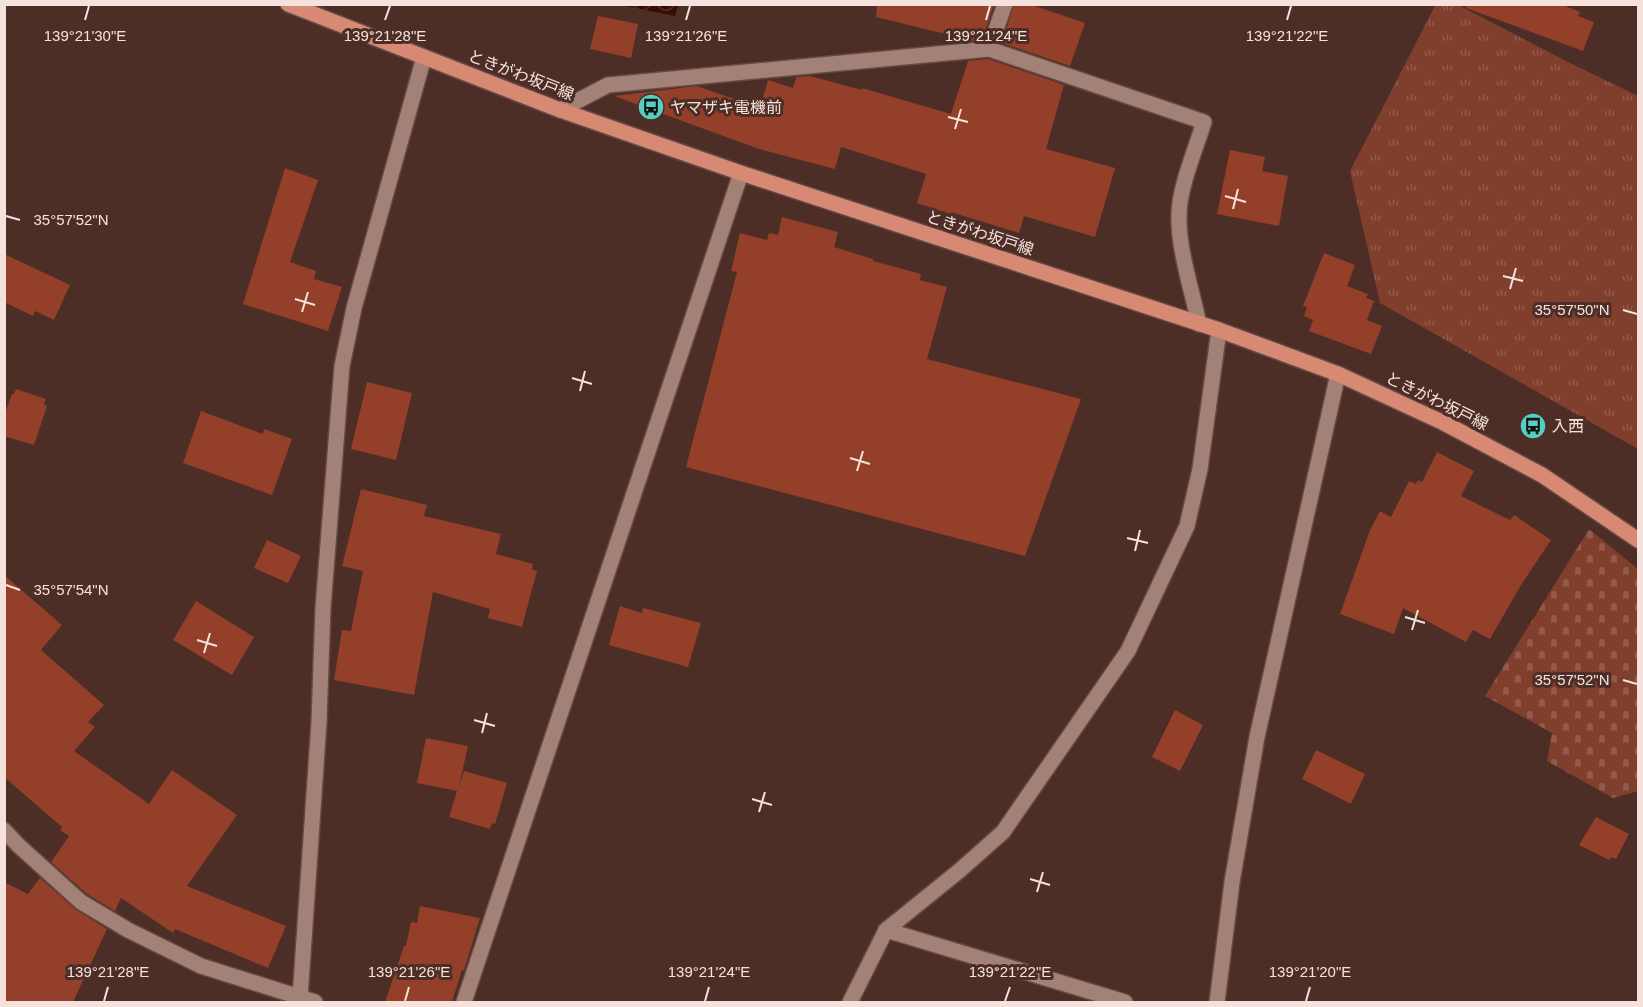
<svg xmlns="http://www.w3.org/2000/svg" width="1643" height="1007" font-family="Helvetica,'Noto Sans JP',sans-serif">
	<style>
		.grass { fill: url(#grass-tufts) }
		.cemetery { fill: url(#cemetery-stones) }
		.water { fill: url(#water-waves) }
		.building { fill: #933f29 }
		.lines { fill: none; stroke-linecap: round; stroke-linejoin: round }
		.minor-casing { stroke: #634a44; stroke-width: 18 }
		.major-casing { stroke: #634a44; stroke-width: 18 }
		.minor { stroke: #a48177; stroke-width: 15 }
		.major { stroke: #d88973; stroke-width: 15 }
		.ticks { fill: none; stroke: #f6e2dd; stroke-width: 2 }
		.labels { text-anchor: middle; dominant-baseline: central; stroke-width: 6; stroke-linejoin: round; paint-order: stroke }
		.street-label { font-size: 16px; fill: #f6e2dd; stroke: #4c2e26 }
		.poi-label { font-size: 16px; fill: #f6e2dd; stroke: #4c2e26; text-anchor: start }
		.ticks-label { font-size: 15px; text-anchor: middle; fill: #f6e2dd; stroke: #4c2e26; stroke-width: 6; stroke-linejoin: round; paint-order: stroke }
	</style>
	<defs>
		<pattern id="grass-tufts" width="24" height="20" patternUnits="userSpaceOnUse" patternTransform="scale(1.5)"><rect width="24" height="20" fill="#803f2d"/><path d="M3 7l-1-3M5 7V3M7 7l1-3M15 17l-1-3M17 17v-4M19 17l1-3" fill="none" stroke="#935a4b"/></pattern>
		<pattern id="cemetery-stones" width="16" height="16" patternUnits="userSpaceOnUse" patternTransform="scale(1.5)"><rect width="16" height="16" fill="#803f2d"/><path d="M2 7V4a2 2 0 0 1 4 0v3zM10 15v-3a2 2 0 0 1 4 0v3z" fill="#935a4b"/></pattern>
		<pattern id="water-waves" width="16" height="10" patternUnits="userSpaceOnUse" patternTransform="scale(1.5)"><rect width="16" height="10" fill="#370c03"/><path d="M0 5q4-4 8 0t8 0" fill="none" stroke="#552f27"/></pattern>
	</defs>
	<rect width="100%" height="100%" fill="#4c2e26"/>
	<path class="grass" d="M1436,4l22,1 110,57 70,34v353l-258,-146 -30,-132z"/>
	<path class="cemetery" d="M1589,529l49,40v222l-25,7 -66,-37 5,-28 -67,-37z"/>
	<path class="water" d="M620,5h58l-3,11z"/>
	<g class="building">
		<path d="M877,4h117l-12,36 -8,1 -98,-24z"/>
		<path d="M1014,4h15l56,19 -15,43 -68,-23z"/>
		<path d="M1467,4h93l20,8 -2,4 16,6 -11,29 -117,-43z"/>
		<path d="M598,16l40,8 -7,34 -41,-9z"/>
		<path d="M988,59l76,26 -18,64 69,19 -20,69 -71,-21 -5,17 -68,-21v2l-34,-11 9,-29 -85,-27 -6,22 -76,-20 -145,-53 83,-10 63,22 8,-28 25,8 3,-11 14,-1 52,14v-2l89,26 17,-53z"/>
		<path d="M1230,150l35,7 -3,14 26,5 -9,50 -62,-12z"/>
		<path d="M285,168l33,12 -28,82 26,9 -2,8 28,8 -14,44 -85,-27z"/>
		<path d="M782,217l56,15 -4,15 39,12v2l48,13 -1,6 27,7 -20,72 154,40 -56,157 -339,-89 51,-195 -6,-1 9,-38 27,7 2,-7 9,2z"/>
		<path d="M1324,253l31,12 -8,21 21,8 -2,4 8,3 -7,19 15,6 -11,28 -62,-23 4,-11 -9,-4 3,-9 -4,-1z"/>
		<path d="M4,254l66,31 -16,35 -19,-9 -2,5 -29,-14z"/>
		<path d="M367,382l45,11 -16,67 -45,-11z"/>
		<path d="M16,389l30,10 -2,5 3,2 -13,39 -30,-9v-20l8,-22h2z"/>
		<path d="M201,411l62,23 1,-5 28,10 -20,56 -89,-32z"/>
		<path d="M1437,452l37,19 -13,25 49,24 4,-5 37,25 -30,45 -31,54 -17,-9 -7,12 -63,-34 -9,26 -54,-20 30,-84 10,-19 11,6 18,-36 7,3 2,-4 4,2z"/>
		<path d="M361,489l66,16 -3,11 77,18 -5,20 37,10 -1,5 5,2 -15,56 -34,-9 2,-9 -57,-17 -19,103 -80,-15 8,-50 9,1 12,-60 -21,-5z"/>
		<path d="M267,540l34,16 -13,27 -34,-15z"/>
		<path d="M4,575l58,50 -21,25 63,55 -16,17 7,5 -21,24 75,53 23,-34 65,45 -50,71 99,40 -18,42 -93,-39 -2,4 -52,-35 -6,13 -28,-17 -36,-32 18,-26 -9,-6 2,-3 -58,-50z"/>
		<path d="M196,601l58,36 -22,38 -59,-35z"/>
		<path d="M620,606l22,7 1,-5 58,15 -13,44 -79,-22z"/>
		<path d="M1175,710l28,15 -23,46 -28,-14z"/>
		<path d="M426,738l42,8 -9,40 5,-15 43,12 -12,41 -3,-1 -2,6 -41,-12 8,-26 -40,-8z"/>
		<path d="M1316,750l49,24 -14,30 -49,-25z"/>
		<path d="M1596,817l33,17 -13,25 -5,-2 -2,3 -30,-15z"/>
		<path d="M40,878l35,31 32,20 -34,73h-69v-120l24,12z"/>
		<path d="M420,906l60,12 -16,52h-2l-10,32h-67l19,-56h2l5,-24 6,1z"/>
	</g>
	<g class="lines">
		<defs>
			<g id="minor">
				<path d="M989,49l16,-45"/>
				<path d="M560,110l48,-25 381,-36 215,73c-8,26 -25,66 -25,93 -1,34 13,75 20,109"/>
				<path d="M4,830l14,15 63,57 47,28 73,36 114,36"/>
				<path d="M886,930l239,72"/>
				<path d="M300,998l19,-276 4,-114 19,-242 12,-58 70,-251"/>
				<path d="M464,1002l277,-829"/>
				<path d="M850,1002l36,-72 73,-59 44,-39 125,-181 59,-125 13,-57 19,-139"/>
				<path d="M1217,1002l15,-120 25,-145 81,-363"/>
			</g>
			<path id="major" d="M288,4l272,106 181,63 478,157 119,44 106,49 98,52 96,65"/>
		</defs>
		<use href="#minor" class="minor-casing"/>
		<use href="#major" class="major-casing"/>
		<use href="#minor" class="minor"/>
		<use href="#major" class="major"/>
	</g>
	<path class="ticks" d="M85,20l4,-14M385,20l5,-14M686,20l4,-14M986,20l4,-14M1287,20l4,-14M948,117l20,5M955,129l6,-20M1225,196l21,6M1233,209l5,-20M6,216l14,4M1503,276l20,5M1510,289l6,-21M295,299l20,6M1623,310l14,4M302,312l6,-20M572,378l20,6M580,391l5,-20M850,458l20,6M857,471l6,-20M1127,538l21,5M1135,551l5,-21M6,585l14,5M1405,617l20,6M1412,630l6,-20M197,640l20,6M204,653l6,-20M1623,680l14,4M474,720l21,6M482,733l5,-20M752,799l20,6M759,812l6,-20M1030,879l20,6M1037,892l6,-20M104,1001l4,-14M405,1001l4,-14M705,1001l4,-14M1005,1001l5,-14M1306,1001l4,-14"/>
	<defs>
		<symbol id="bus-disc" viewBox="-11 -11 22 22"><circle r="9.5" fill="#57cec2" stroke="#4c2e26"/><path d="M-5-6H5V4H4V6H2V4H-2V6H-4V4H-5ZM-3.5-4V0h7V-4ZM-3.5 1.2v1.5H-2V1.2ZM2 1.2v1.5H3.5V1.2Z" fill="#111"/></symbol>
	</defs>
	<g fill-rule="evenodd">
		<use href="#bus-disc" x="636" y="92" width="30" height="30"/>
		<use href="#bus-disc" x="1518" y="411" width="30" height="30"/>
	</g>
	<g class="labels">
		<g class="street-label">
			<text transform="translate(521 75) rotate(21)">ときがわ坂戸線</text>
			<text transform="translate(980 233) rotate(18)">ときがわ坂戸線</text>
			<text transform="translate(1437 401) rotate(26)">ときがわ坂戸線</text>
		</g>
		<g class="poi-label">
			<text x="670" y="107">ヤマザキ電機前</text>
			<text x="1552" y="426">入西</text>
		</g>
	</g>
	<g class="ticks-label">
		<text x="85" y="41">139°21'30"E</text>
		<text x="385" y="41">139°21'28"E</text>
		<text x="686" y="41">139°21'26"E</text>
		<text x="986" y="41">139°21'24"E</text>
		<text x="1287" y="41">139°21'22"E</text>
		<text x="71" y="225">35°57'52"N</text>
		<text x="1572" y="315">35°57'50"N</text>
		<text x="71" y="595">35°57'54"N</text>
		<text x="1572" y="685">35°57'52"N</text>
		<text x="108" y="977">139°21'28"E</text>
		<text x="409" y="977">139°21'26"E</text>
		<text x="709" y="977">139°21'24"E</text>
		<text x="1010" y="977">139°21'22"E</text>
		<text x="1310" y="977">139°21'20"E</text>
	</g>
	<rect width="1643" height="1007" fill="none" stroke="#f6e2dd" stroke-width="12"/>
</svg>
